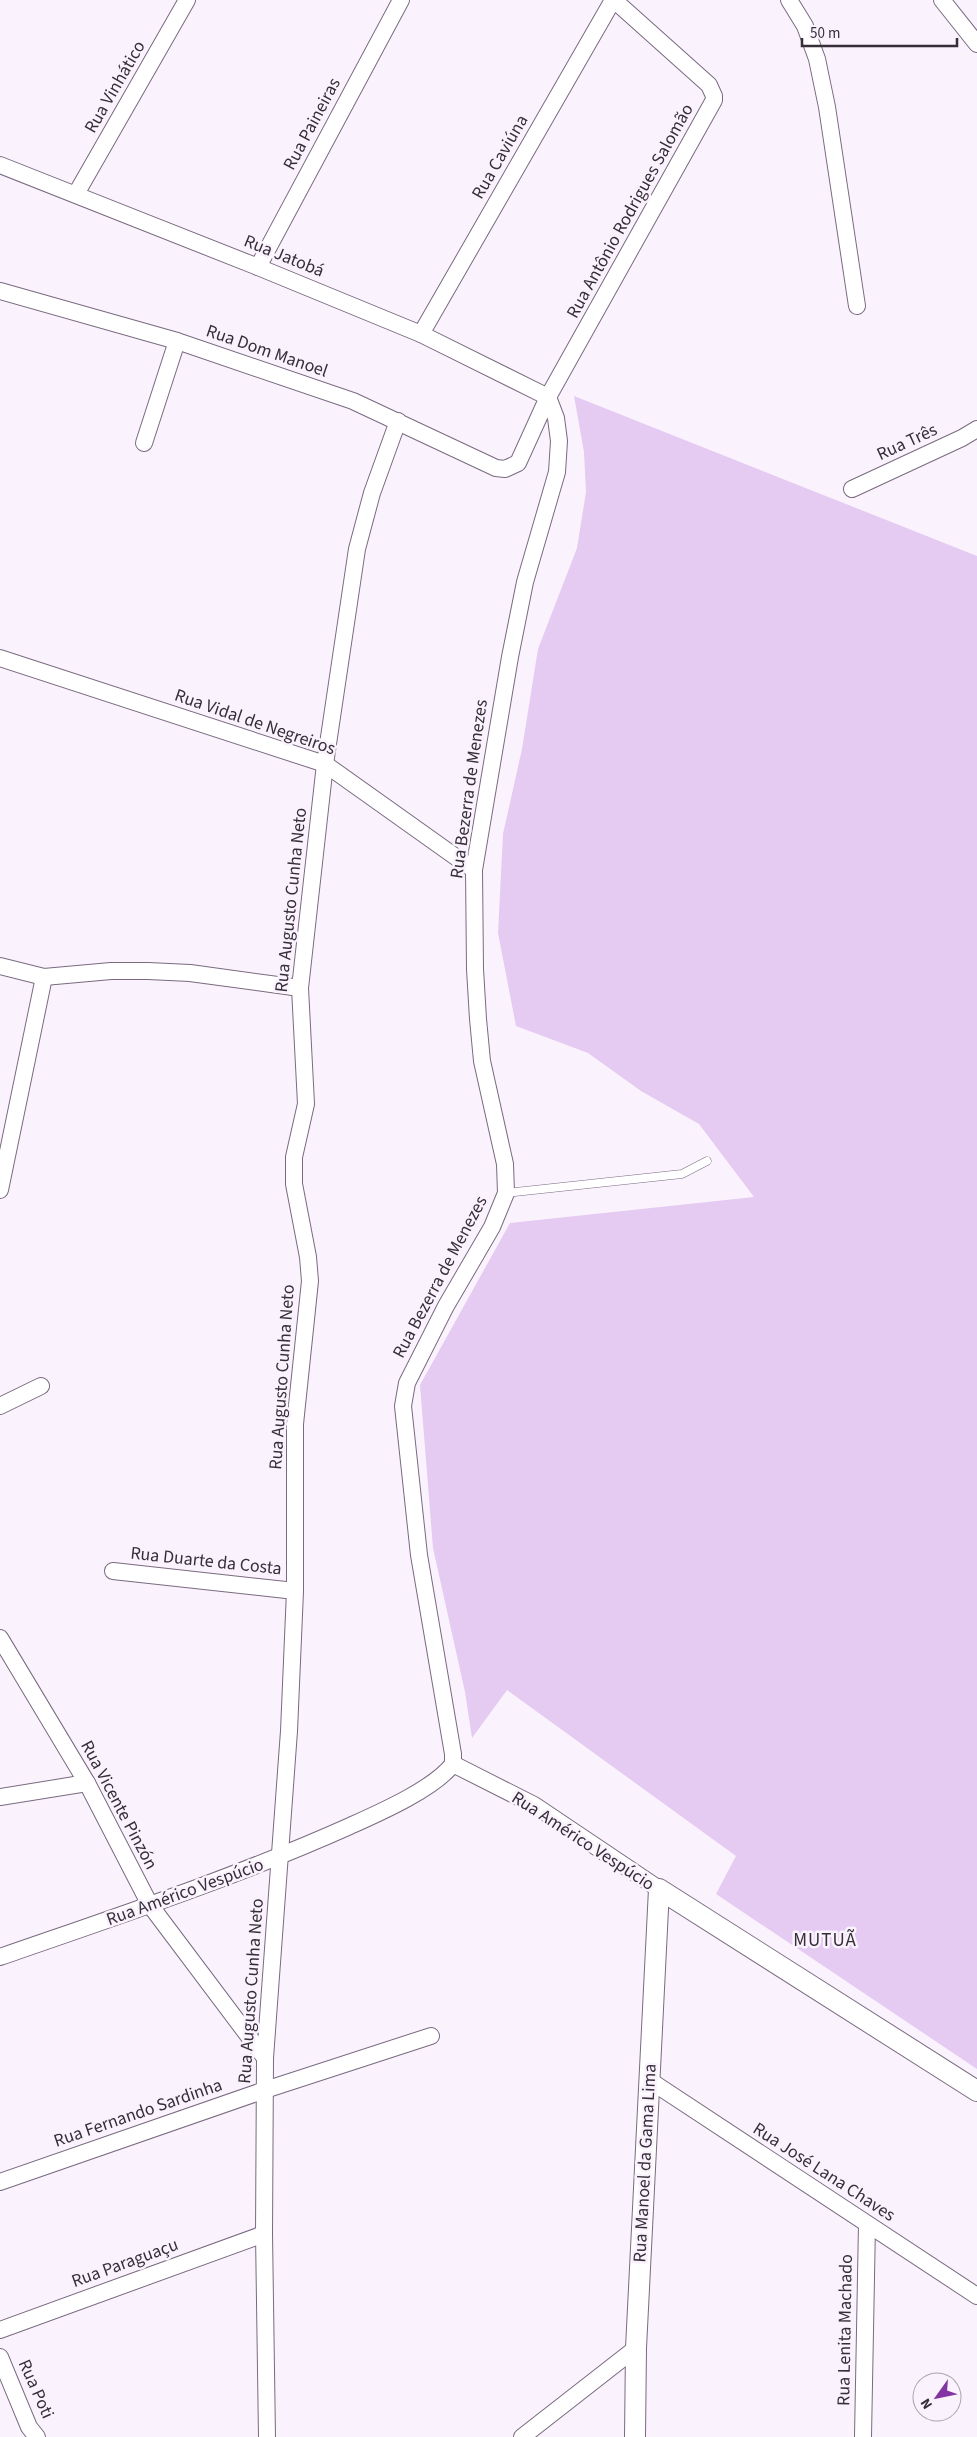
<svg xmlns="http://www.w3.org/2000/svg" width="977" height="2437" font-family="'Source Sans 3',sans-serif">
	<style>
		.green { fill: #e5caf1 }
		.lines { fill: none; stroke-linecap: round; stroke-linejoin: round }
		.service-casing { stroke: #7a6a81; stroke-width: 9 }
		.minor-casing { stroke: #7a6a81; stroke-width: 18 }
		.tertiary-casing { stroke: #7a6a81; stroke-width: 22 }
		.service { stroke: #fff; stroke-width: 8 }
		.minor { stroke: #fff; stroke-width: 16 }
		.tertiary { stroke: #fff; stroke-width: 20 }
		.labels { text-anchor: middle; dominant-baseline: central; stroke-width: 5; stroke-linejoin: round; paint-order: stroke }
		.street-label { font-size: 18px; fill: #362f39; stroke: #faf3fd }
		.neighbourhood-label { font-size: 19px; letter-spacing: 1px; fill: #362f39; stroke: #faf3fd }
	</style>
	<rect width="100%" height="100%" fill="#faf3fd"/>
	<path class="green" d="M574,396l403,160v1513l-261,-175 20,-38 -229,-166 -35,48 -7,-46 -32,-144 -13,-163 90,-162 244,-26 -55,-73 -58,-33 -53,-38 -72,-27 -18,-93 5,-99 19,-85 16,-100 39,-101 9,-56 -2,-40z"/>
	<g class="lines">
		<defs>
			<path id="service" d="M506,1193l176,-19 25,-13"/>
			<g id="minor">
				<path d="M789,0l16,26 12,33 10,48 30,199"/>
				<path d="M942,0l35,44"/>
				<path d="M0,165l258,102 163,67 127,63"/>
				<path d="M76,194l111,-194"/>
				<path d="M258,267l143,-267"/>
				<path d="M0,291l177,50 176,60 143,67 9,1 13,-6 30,-66 166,-297v-4l-5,-11 -95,-85"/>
				<path d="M421,334l192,-334"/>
				<path d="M144,443l33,-102"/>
				<path d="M852,489l110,-51 15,-9"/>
				<path d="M0,658l325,106 149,106"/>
				<path d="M0,966l44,11 67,-6h37l42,2 110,15"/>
				<path d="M0,1190l44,-213"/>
				<path d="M0,1406l41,-20"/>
				<path d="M113,1571l182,20"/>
				<path d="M0,1638l87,145 63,122 115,153"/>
				<path d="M453,1764v-10l-34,-199 -16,-149 4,-23 39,-77 46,-79 14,-34 -1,-29 -23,-103 -4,-42 -3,-50 -1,-99 36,-213 15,-75 32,-110 2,-31 -3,-23 -8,-21"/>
				<path d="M453,1764l81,41 125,84"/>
				<path d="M0,1797l87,-14"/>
				<path d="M0,1957c118,-41 236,-80 350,-131 29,-13 84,-37 103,-62"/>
				<path d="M649,2080l328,216"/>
				<path d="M0,2182l265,-92 166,-54"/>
				<path d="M0,2330l264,-96"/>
				<path d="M0,2357l29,70 8,10"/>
				<path d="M267,2437l-3,-203 1,-176 24,-327 6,-140v-167l15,-143 -2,-24 -14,-73v-27l12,-53 -6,-116 25,-224 32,-215 15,-56 26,-72"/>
				<path d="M522,2437l114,-89"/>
				<path d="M863,2437l4,-213"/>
			</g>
			<path id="tertiary" d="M635,2437l1,-89 23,-459 318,202"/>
		</defs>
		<use href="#service" class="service-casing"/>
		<use href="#minor" class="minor-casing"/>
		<use href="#tertiary" class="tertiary-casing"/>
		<use href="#service" class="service"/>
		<use href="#minor" class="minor"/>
		<use href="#tertiary" class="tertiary"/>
	</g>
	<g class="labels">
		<g class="street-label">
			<text transform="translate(115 87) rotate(-60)">Rua Vinhático</text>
			<text transform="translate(312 124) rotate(-62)">Rua Paineiras</text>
			<text transform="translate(500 157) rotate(-60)">Rua Caviúna</text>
			<text transform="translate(630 211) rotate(-61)">Rua Antônio Rodrigues Salomão</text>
			<text transform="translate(284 256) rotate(22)">Rua Jatobá</text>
			<text transform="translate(267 351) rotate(19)">Rua Dom Manoel</text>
			<text transform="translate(907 442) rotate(-25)">Rua Três</text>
			<text transform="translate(255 722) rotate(19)">Rua Vidal de Negreiros</text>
			<text transform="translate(469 789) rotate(-82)">Rua Bezerra de Menezes</text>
			<text transform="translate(291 900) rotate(-84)">Rua Augusto Cunha Neto</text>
			<text transform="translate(440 1277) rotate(-62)">Rua Bezerra de Menezes</text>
			<text transform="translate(282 1377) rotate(-86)">Rua Augusto Cunha Neto</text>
			<text transform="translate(206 1561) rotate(6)">Rua Duarte da Costa</text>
			<text transform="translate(119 1805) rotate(62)">Rua Vicente Pinzón</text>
			<text transform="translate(583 1841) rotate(33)">Rua Américo Vespúcio</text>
			<text transform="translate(185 1892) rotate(-20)">Rua Américo Vespúcio</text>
			<text transform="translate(251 1991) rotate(-86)">Rua Augusto Cunha Neto</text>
			<text transform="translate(138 2113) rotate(-19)">Rua Fernando Sardinha</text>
			<text transform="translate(645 2163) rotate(-87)">Rua Manoel da Gama Lima</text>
			<text transform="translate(824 2172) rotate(33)">Rua José Lana Chaves</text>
			<text transform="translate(125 2263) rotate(-20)">Rua Paraguaçu</text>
			<text transform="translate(845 2330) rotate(-89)">Rua Lenita Machado</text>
			<text transform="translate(36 2389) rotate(66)">Rua Poti</text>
		</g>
		<g class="neighbourhood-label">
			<text x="825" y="1940">MUTUÃ</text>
		</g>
	</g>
	<g transform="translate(937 2397) rotate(237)"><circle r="24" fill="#faf3fd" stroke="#aca5af"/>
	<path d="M0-4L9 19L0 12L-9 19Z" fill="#8433a2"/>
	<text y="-8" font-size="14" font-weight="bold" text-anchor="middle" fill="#362f39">N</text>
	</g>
	<path d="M802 38v8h155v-8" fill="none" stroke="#362f39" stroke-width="2.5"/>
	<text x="810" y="38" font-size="15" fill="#362f39" stroke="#faf3fd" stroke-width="4" paint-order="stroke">50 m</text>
</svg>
